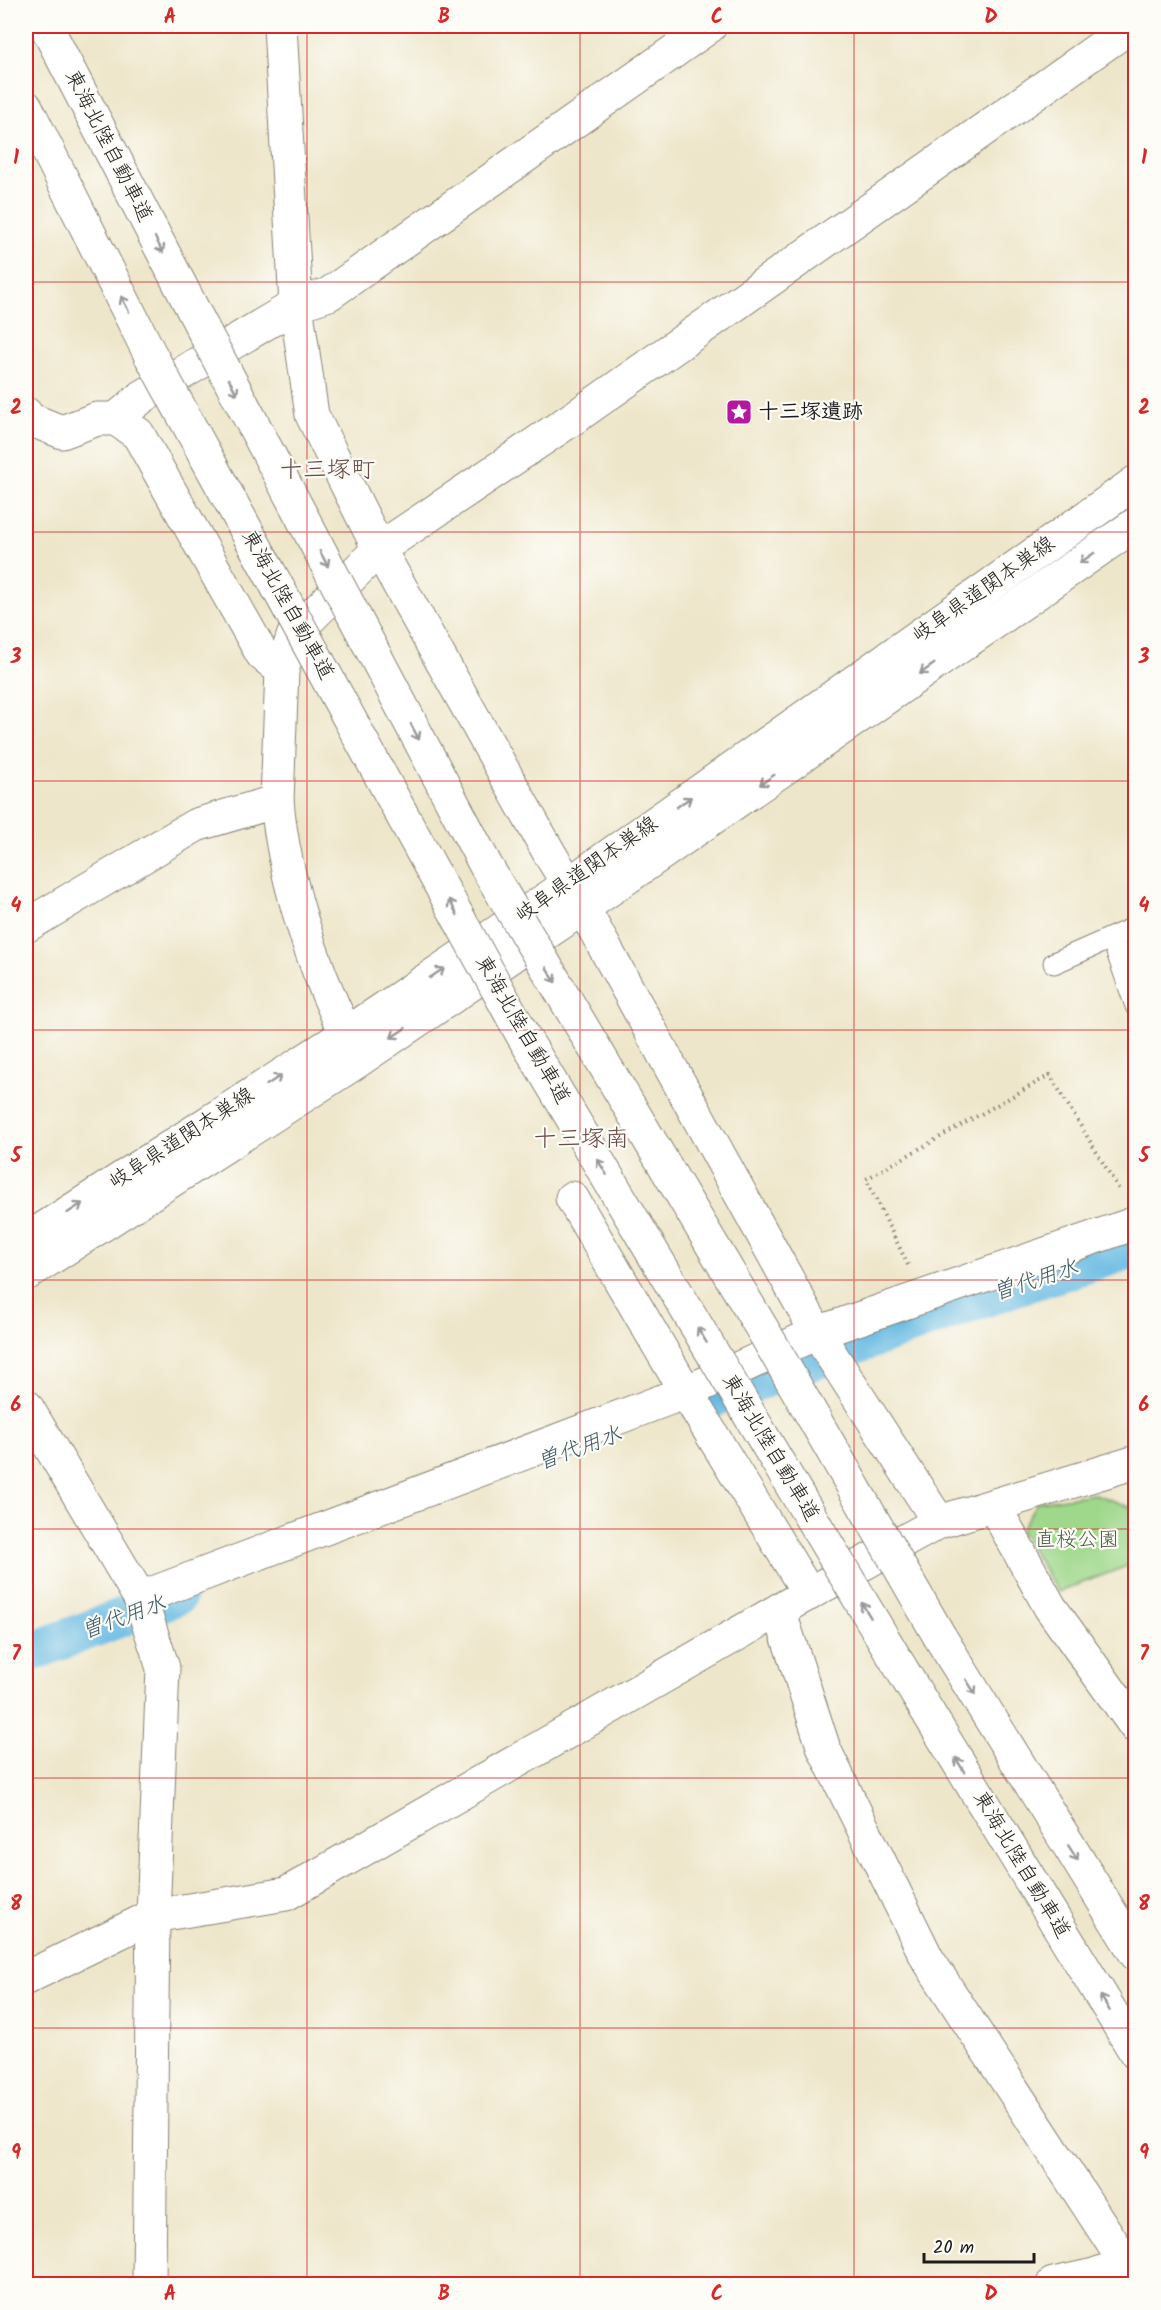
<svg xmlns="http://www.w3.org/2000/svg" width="1161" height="2310" font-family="Kalam,'Klee One',sans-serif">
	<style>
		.green { fill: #9fd88b; stroke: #5e7a54; stroke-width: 1.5 }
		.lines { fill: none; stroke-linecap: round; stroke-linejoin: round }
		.canal { stroke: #66bae2; stroke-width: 39 }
		.lane-casing { stroke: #858173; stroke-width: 23 }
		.street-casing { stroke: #858173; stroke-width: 35 }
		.primary-casing { stroke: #858173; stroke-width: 35 }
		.highway-casing { stroke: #858173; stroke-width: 35 }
		.path { stroke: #858173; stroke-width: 4; stroke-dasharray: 1.5 4.5; stroke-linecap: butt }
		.lane { stroke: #fff; stroke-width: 21 }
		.street { stroke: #fff; stroke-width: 33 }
		.primary { stroke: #fff; stroke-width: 33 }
		.highway { stroke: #fff; stroke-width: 33 }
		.highway-bridge-casing { stroke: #858173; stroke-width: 35; stroke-linecap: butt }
		.highway-bridge { stroke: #fff; stroke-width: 33 }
		.oneway { stroke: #999 }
		.grid { fill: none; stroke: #d62828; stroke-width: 1.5; stroke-opacity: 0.55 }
		.labels { text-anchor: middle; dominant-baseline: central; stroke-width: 4.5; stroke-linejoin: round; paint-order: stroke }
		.street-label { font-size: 21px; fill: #1c1c1c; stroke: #fdfcf7 }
		.poi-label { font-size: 21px; font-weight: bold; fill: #1c1c1c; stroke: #fdfcf7; text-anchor: start }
		.park-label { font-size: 21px; fill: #4a5e43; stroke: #fdfcf7 }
		.water-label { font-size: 22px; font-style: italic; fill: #3a5b6b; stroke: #fdfcf7 }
		.quarter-label { font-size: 24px; fill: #6a4c4a; stroke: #fdfcf7 }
		.neatline { fill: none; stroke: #d62828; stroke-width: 2 }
		.grid-label { font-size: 20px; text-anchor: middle; font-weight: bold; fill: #d62828 }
	</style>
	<rect width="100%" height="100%" fill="#fdfcf7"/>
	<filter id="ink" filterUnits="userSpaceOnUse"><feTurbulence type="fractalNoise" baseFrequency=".0167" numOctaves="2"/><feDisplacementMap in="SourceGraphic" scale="12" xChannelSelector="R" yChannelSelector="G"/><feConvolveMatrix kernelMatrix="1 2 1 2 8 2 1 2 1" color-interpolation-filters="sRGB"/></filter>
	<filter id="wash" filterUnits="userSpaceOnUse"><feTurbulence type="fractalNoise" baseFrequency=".008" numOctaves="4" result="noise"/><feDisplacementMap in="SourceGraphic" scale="24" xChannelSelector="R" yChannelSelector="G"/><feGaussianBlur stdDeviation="1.35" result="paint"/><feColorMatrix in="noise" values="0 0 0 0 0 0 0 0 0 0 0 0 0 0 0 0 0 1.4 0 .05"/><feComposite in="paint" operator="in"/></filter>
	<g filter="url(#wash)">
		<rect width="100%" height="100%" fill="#eee6ca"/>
		<path class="green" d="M1095,1494l40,15v54l-77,29 -38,-61 17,-29z"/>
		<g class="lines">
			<g class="canal">
				<path d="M699,1403l310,-114 127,-41"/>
				<path d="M26,1654l151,-58"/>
			</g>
		</g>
	</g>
	<g filter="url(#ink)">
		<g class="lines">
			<defs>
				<g id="lane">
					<path d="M1112,938l24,68"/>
					<path d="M1054,963l82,-36"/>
				</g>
				<g id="street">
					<path d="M280,26l16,279 16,110 67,134 172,307 32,52 234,425 122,189"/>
					<path d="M26,414l3,5 33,13 35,-13h19l22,15 124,220 20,16"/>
					<path d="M116,419l26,-22 154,-92 33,-11 381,-268"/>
					<path d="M26,926l170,-101 81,-24"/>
					<path d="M346,1034c-34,-70 -62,-156 -69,-233l5,-131 12,-36 85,-85 199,-134 553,-389"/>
					<path d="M572,1198l114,194 123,202"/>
					<path d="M26,1406l114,192 23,70 -10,248 -4,368"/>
					<path d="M994,1506l56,101 86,120"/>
					<path d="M140,1598l546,-206 131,-59 319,-110"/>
					<path d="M779,1610l45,139 103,209 209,321"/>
					<path d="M26,1978l127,-62 133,-22 493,-284 160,-88 197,-60"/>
					<path d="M1053,2284l41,-9 31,-11"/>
				</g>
				<g id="primary">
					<path d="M26,1240l320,-206 223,-150 567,-402"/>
					<path d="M26,1274l330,-212 227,-154 553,-384"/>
				</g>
				<g id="highway">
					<path d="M46,26l160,309"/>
					<path d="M26,107l125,249"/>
					<path d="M940,1637l196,317"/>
					<path d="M896,1660l240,393"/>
				</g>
			</defs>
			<use href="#lane" class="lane-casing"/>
			<use href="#street" class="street-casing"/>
			<use href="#primary" class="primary-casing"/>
			<use href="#highway" class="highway-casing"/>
			<path class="path" d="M908,1265l-42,-86 184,-104 70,116"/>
			<use href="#lane" class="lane"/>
			<use href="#street" class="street"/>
			<use href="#primary" class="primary"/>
			<use href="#highway" class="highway"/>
			<defs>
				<g id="highway-bridge">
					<path d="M206,335l280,531 281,471 173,300"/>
					<path d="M151,356l371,678 374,626"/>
				</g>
			</defs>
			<use href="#highway-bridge" class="highway-bridge-casing"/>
			<use href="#highway-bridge" class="highway-bridge"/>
		</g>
		<defs><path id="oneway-shaft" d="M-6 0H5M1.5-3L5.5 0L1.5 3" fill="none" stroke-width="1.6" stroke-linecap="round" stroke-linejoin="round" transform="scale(1.5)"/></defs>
		<g class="oneway">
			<use href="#oneway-shaft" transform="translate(159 245) rotate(63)"/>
			<use href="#oneway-shaft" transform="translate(125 304) rotate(-117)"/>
			<use href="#oneway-shaft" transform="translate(233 387) rotate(62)"/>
			<use href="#oneway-shaft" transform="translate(1087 558) rotate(145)"/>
			<use href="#oneway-shaft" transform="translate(324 559) rotate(62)"/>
			<use href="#oneway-shaft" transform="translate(927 669) rotate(145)"/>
			<use href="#oneway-shaft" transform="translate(415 732) rotate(62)"/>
			<use href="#oneway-shaft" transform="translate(767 780) rotate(145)"/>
			<use href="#oneway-shaft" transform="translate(684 802) rotate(-35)"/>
			<use href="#oneway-shaft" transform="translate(453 907) rotate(-119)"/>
			<use href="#oneway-shaft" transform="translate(437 973) rotate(-34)"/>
			<use href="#oneway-shaft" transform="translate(551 975) rotate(59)"/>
			<use href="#oneway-shaft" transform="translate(398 1033) rotate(146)"/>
			<use href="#oneway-shaft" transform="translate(274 1080) rotate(-33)"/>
			<use href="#oneway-shaft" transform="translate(602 1167) rotate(-121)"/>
			<use href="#oneway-shaft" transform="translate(75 1208) rotate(-33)"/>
			<use href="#oneway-shaft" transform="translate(702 1335) rotate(-121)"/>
			<use href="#oneway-shaft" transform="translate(866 1610) rotate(-121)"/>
			<use href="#oneway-shaft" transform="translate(971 1687) rotate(58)"/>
			<use href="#oneway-shaft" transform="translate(960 1765) rotate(-121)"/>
			<use href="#oneway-shaft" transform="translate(1073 1853) rotate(58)"/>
			<use href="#oneway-shaft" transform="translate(1105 2003) rotate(-121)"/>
		</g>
	</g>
	<path class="grid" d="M307,26v2258M580,26v2258M854,26v2258M26,282h1110M26,532h1110M26,781h1110M26,1030h1110M26,1280h1110M26,1529h1110M26,1778h1110M26,2028h1110"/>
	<defs>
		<symbol id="sight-square" viewBox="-11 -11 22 22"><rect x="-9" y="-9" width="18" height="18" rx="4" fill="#b5179e" stroke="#fdfcf7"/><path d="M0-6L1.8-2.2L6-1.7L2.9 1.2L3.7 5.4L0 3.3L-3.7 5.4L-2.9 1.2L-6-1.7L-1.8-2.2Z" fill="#fff"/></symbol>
	</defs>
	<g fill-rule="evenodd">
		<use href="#sight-square" x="724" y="397" width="30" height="30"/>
	</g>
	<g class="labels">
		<g class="street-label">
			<text transform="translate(108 146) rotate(63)">東海北陸自動車道</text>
			<text transform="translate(984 590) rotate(-35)">岐阜県道関本巣線</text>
			<text transform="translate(287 605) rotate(61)">東海北陸自動車道</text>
			<text transform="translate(587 870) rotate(-35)">岐阜県道関本巣線</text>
			<text transform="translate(522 1030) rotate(60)">東海北陸自動車道</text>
			<text transform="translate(182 1139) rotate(-33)">岐阜県道関本巣線</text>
			<text transform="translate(770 1448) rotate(59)">東海北陸自動車道</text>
			<text transform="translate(1021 1865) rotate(59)">東海北陸自動車道</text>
		</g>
		<g class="poi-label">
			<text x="758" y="412">十三塚遺跡</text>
		</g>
		<g class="park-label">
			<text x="1077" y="1540">直桜公園</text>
		</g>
		<g class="water-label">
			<text transform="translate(1036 1281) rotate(-18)">曽代用水</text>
			<text transform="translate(580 1449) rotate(-20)">曽代用水</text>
			<text transform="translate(124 1618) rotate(-20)">曽代用水</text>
		</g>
		<g class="quarter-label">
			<text x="327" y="470">十三塚町</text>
			<text x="581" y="1139">十三塚南</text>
		</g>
	</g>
	<rect width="1161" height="2310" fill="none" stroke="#fdfcf7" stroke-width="66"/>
	<path d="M924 2253v9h110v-9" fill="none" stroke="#1c1c1c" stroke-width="3"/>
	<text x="933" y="2253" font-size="18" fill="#1c1c1c" stroke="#fdfcf7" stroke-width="4.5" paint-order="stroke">20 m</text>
	<rect x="33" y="33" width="1095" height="2244" class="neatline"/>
	<g class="grid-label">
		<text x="170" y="23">A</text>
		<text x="444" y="23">B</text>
		<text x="717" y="23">C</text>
		<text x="991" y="23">D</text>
		<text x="16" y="164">1</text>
		<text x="1144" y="164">1</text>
		<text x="16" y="414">2</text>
		<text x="1144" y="414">2</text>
		<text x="16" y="663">3</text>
		<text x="1144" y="663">3</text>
		<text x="16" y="912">4</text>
		<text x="1144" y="912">4</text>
		<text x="16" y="1162">5</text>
		<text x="1144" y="1162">5</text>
		<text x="16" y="1411">6</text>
		<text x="1144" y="1411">6</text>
		<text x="16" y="1660">7</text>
		<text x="1144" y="1660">7</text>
		<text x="16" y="1910">8</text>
		<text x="1144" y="1910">8</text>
		<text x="16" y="2159">9</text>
		<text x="1144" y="2159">9</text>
		<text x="170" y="2300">A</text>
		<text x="444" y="2300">B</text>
		<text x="717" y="2300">C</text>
		<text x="991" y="2300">D</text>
	</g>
</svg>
